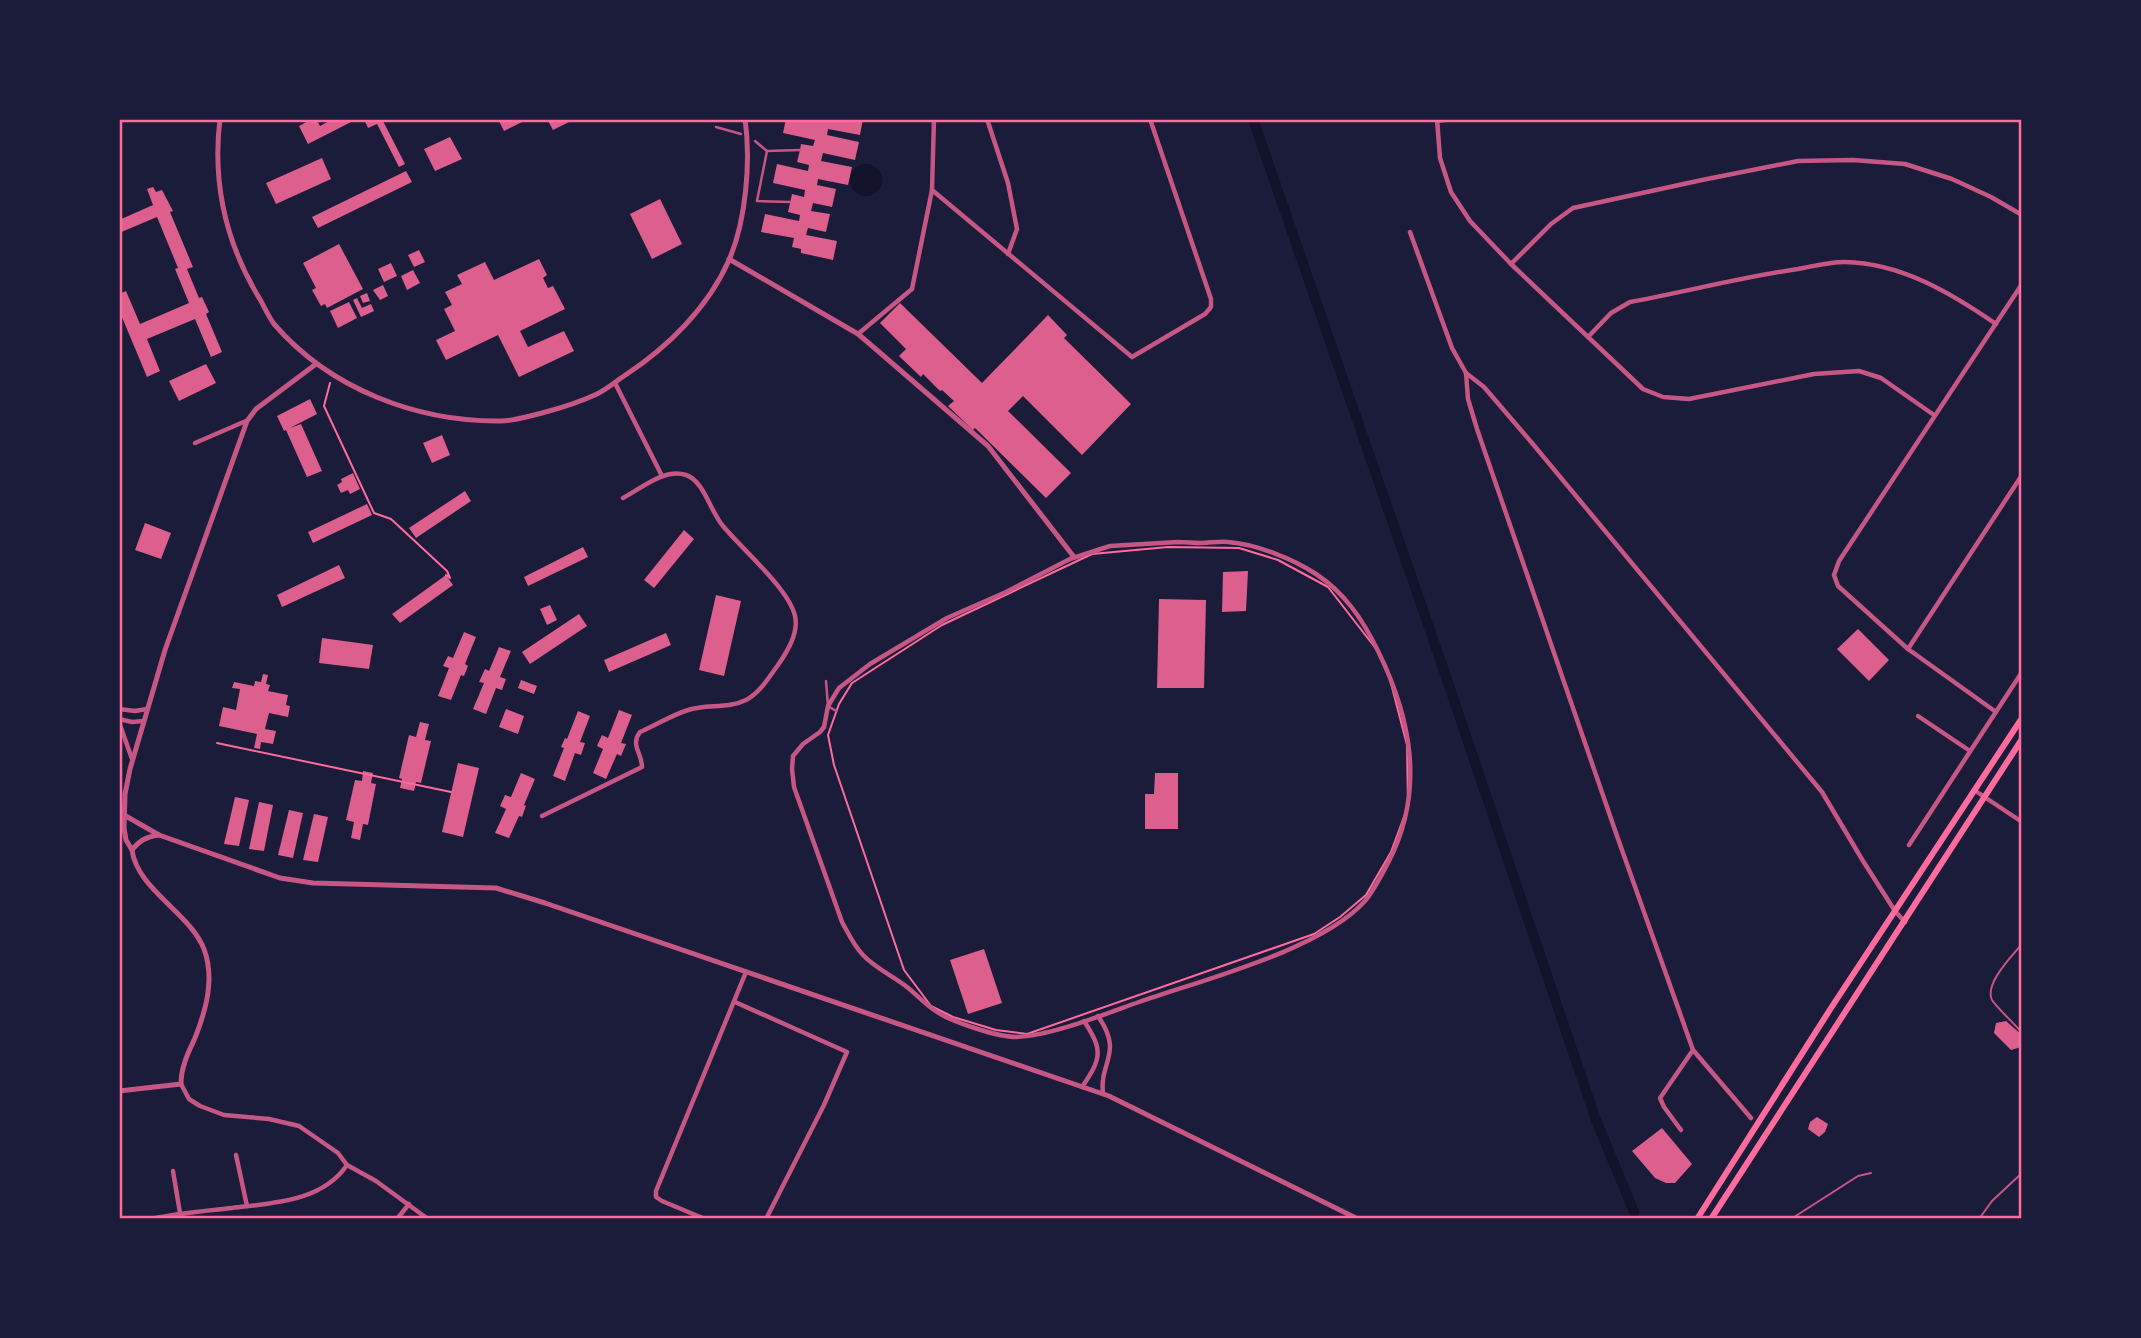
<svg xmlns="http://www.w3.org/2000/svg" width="2141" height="1338" font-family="'DejaVu Sans',sans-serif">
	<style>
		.water { fill: #12122b }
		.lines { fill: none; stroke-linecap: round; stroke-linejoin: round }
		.canal { stroke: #12122b; stroke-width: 10 }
		.building { fill: #dd5f8e }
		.path { stroke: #ff6b9d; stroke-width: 2 }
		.service { stroke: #c65784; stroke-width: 2 }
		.pedestrian { stroke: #c65784; stroke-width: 2.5 }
		.minor { stroke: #c65784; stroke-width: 4.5 }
		.tertiary { stroke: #c65784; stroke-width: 5 }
		.primary { stroke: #ff6b9d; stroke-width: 6 }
		.neatline { fill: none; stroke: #ff6b9d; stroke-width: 2.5 }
	</style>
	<rect width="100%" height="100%" fill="#1b1b3a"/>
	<circle class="water" cx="866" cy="180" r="16"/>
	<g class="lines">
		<path class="canal" d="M1253,119l188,543 155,458 38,92"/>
	</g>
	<g class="building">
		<path d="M312,119h4l4,7 11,-6 -1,-1h27l-49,25 -9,-18z"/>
		<path d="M364,119h18l23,45 -6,3 -22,-43 -9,4z"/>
		<path d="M498,119h30l-24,12z"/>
		<path d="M547,119h21l1,3 -16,8z"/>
		<path d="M786,119h19l14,3 1,-3h43l-3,16 -32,-6 -1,6 32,7 -4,18 -32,-7 -2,8 31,6 -4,18 -30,-6 -1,6 19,4 -4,18 -19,-4 -2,8 19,3 -4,18 -18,-4 -2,7 31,6 -4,19 -32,-7v-4l-9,-2 2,-9 -33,-6 4,-18 34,7 1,-6 -12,-3 4,-18 12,3 1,-7 -32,-7 4,-19 31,7 1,-6 -12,-3 3,-12 1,-6 12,2 2,-6 -32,-7z"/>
		<path d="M450,137l12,22 -27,12 -11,-22z"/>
		<path d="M322,158l9,21 -55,25 -10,-21z"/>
		<path d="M406,171l6,11 -94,46 -6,-11z"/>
		<path d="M153,187l3,5 6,-2 11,21 -3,1 23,55 -6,2 12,29 3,-1 7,15 -3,2 16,38 -11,5 -16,-38 -48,20 13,32 -13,6 -28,-67v-16l7,-3 14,33 49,-21 -14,-34 3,-1 -21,-51 -38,16v-13l34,-15 -6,-16z"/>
		<path d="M660,199l22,45 -30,15 -22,-45z"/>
		<path d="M339,244l24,45 -36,19 -2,-4 -4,2 -9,-16 4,-2 -13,-25z"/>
		<path d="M419,250l6,12 -11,5 -6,-12z"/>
		<path d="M539,259l8,16 -4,3 5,10 5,-2 12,23 -45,22 8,16 36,-16 10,20 -55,26 -21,-42 -52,25 -10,-20 19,-9 -11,-22 8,-4 -7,-13 17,-8 -5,-9 28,-13 9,18z"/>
		<path d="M391,263l6,13 -13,6 -6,-13z"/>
		<path d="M413,270l7,13 -13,7 -6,-14z"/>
		<path d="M383,285l5,11 -8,4 -7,-10z"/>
		<path d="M367,293l3,8 -7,2 -3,-7z"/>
		<path d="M357,298l5,10 9,-4 3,7 -13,6 -8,-17z"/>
		<path d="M349,302l8,16 -19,10 -8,-17z"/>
		<path d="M900,303l82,80 66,-68 19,20 -3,3 67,66 -49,51 -59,-59 -15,15 63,62 -25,25 -71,-70 -2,2 -25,-24 6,-5 -12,-11 -2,1 -17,-17 -2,3 -22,-21 7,-7 -26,-26z"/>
		<path d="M206,364l10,19 -37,18 -10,-20z"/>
		<path d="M310,399l7,15 -27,14 11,-4 21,47 -15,6 -21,-47 -2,1 -7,-15z"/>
		<path d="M442,435l8,20 -18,8 -9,-20z"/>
		<path d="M353,473l7,16 -10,5 -2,-4 -7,3 -4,-8 5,-3 -1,-3z"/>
		<path d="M465,491l6,10 -55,37 -7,-10z"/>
		<path d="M367,504l5,11 -59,28 -5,-11z"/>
		<path d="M145,523l26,10 -10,26 -26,-9z"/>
		<path d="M684,530l10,9 -40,49 -10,-8z"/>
		<path d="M583,547l5,10 -60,29 -4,-9z"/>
		<path d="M339,565l6,13 -63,29 -5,-12z"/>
		<path d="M1248,571l-2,40 -24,1 1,-40z"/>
		<path d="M446,575l7,10 -53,38 -8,-9z"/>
		<path d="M716,595l25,6 -17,75 -25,-6z"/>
		<path d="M1159,599l47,1 -2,88h-47z"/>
		<path d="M550,605l7,15 -10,5 -7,-16z"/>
		<path d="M579,614l8,12 -57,38 -8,-12z"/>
		<path d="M1858,629l31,31 -20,21 -32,-32z"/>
		<path d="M464,632l12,5 -11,27 3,2 -4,10 -3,-1 -10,25 -13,-4 11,-28 -6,-2 5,-10 5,2z"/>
		<path d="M666,633l5,12 -62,27 -5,-12z"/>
		<path d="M322,638l51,7 -4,24 -50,-6z"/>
		<path d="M499,647l12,4 -11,26 6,2 -4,11 -6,-2 -10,26 -13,-5 11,-26 -5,-1 6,-13 4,2z"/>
		<path d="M263,674l5,1 -2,9 4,1 -2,6 20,4 -2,10 4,1 -2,11 -19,-4 -4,16 11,2 -3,13 -12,-2 -1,7 -6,-1 3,-14 -38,-8 4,-19 13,3 4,-21 -8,-1 2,-6 20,4 1,-5 6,1z"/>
		<path d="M521,680l16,6 -3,8 -16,-6z"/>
		<path d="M506,709l18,7 -6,18 -19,-7z"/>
		<path d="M619,710l13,5 -11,28 5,1 -5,12 -4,-2 -11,25 -13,-6 10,-24 -6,-3 5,-11 6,3z"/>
		<path d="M578,711l12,5 -10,26 5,1 -4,12 -6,-2 -10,28 -12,-5 11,-28 -3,-1 4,-9 2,1z"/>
		<path d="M420,722l9,2 -4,16 6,1 -10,42 -5,-1 -2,9 -14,-3 2,-9 -3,-1 10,-43 7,2z"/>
		<path d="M458,763l21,5 -16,69 -21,-5z"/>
		<path d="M363,771l10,2 -2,10 5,1 -8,41 -5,-1 -3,16 -9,-2 3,-16 -8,-2 9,-40 7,1z"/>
		<path d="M521,773l14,6 -11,26 2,1 -4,11 -3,-1 -10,22 -14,-5 11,-24 -6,-3 5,-11 6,2z"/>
		<path d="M1155,773h23v56h-33v-35h9z"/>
		<path d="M235,797l14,3 -10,46 -15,-2z"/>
		<path d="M259,802l14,3 -9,46 -15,-2z"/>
		<path d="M289,810l14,3 -10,45 -15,-3z"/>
		<path d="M314,814l14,3 -10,45 -15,-2z"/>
		<path d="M984,949l18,54 -34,11 -18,-54z"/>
		<path d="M2006,1021l16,14 -1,12 -10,3 -17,-17 2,-10z"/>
		<path d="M1817,1117l11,7 -3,8 -6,5 -11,-8 2,-7z"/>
		<path d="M1662,1128l30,36 -17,19h-9l-11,-5 -23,-27z"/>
	</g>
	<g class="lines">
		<g class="path">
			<path d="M330,383l-6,23 50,107 17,6 56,52 3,7 -4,-3"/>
			<path d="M1168,547l71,1 39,12 50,27 49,63 10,18 20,77 1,61 -17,46 -25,43 -26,22 -26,17 -287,100 -31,-4 -43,-13 -22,-11 -27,-36 -70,-205 -6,-30 11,-31 13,-21 90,-58 150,-71z"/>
			<path d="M217,743l234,49"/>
		</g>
		<g class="service">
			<path d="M2022,944c-10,12 -38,40 -30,56 5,8 23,24 30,33"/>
			<path d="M1791,1219l67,-43 13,-3"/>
			<path d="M1979,1219l13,-18 30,-28"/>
		</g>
		<g class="pedestrian">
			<path d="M716,127l25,7"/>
			<path d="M755,141l12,10 33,-1"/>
			<path d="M767,151l-10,50 33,1"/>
			<path d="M826,681l2,25 8,5"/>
		</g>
		<g class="minor">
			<path d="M987,119l21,64 9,46 -9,25"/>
			<path d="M1437,119l3,39 11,34 19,29 41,43 132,125 20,8 26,2 125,-25 45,-3 22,7 53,37"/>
			<path d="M1437,121l14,-2"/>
			<path d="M932,190l200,167 73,-43 6,-7v-8l-61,-180"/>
			<path d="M1410,232l42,116 14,25 18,14 48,56 290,349 41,69 32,50 10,11"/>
			<path d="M1511,264l40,-40 22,-16 129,-28 96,-19 55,-1 52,4 47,15 39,18 31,18"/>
			<path d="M858,334l54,-45 20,-99 2,-71"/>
			<path d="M1588,337l23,-24 19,-11c56,-10 111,-25 168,-33 15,-3 32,-7 47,-7 56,1 106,31 151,62"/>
			<path d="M1466,373l2,26 9,30 140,407 76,214 58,68"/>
			<path d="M615,383l47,93"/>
			<path d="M195,443l51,-22"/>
			<path d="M1178,542c8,0 15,1 23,1 9,0 18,-2 27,-1 28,2 65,17 88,32 29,19 47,46 62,77 34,69 47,141 10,212 -7,13 -14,27 -23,38 -44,49 -163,79 -226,101 -34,12 -88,34 -123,35 -18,0 -64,-15 -79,-25 -11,-7 -20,-17 -30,-25 -14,-11 -32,-19 -44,-32 -9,-9 -15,-22 -21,-33l-48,-135 -2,-18 1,-13 10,-12 17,-12 4,-5 4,-21 11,-18 31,-24 77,-46 59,-26 64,-33 40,-13z"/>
			<path d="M1908,649l114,-174"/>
			<path d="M119,709l16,2 12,-2"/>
			<path d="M1996,712l-88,-63 -70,-63 -4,-11 5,-14 183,-277"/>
			<path d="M1918,716l52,35"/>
			<path d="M119,719l13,3 12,-1"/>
			<path d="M119,722l13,37"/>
			<path d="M1974,790l48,32"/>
			<path d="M542,816l100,-49c0,-14 -12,-22 -2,-35 16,-7 32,-17 48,-22 19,-6 40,-1 58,-10 14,-7 23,-23 32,-35 9,-13 21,-32 17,-49 -6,-27 -54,-68 -72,-90 -13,-15 -19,-45 -37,-51 -22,-7 -44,13 -63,23"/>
			<path d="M1909,845l113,-173"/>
			<path d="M735,1002l112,50 -23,53 -58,114"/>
			<path d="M1098,1016c26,38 1,45 5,78"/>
			<path d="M181,1084l8,15 11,7 24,9 45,4 30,7 39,27 9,12 29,16 52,38"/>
			<path d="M1082,1087c20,-29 21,-37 2,-66"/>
			<path d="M1681,1130l-17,-23 -4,-9 33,-48"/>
			<path d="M236,1155l11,51"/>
			<path d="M173,1171l7,42"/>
			<path d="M151,1219c27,-6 54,-8 81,-11 40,-5 90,-6 115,-43"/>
			<path d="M397,1219l12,-15"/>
			<path d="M705,1219l-43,-18 -6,-4v-6l90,-219"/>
		</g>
		<g class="tertiary">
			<path d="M220,119c-8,65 7,127 41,182 4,8 8,16 13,23 56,65 143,98 227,97 13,0 28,-5 41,-8 19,-5 38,-11 55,-19 10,-5 18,-12 27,-18 43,-28 84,-68 105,-116 17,-39 22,-99 16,-141"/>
			<path d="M729,259l129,75 13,11 117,101 86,111"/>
			<path d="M124,815l35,20 121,43 33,5 183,5 49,15 564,193 249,123"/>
			<path d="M132,850l-6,-10 -2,-12 1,-34 5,-25 35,-119 82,-229 9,-12 60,-45"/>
			<path d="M119,1091l62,-7c0,-17 7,-31 14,-46 11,-28 20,-59 9,-89 -14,-36 -67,-60 -72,-99 8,-10 14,-13 27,-15"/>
		</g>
		<g class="primary">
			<path d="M1697,1219l134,-211 191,-290"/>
			<path d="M1711,1219l311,-480"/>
		</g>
	</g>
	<rect width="2141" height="1338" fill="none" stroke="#1b1b3a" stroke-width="242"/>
	<rect x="121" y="121" width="1899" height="1096" class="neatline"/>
</svg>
